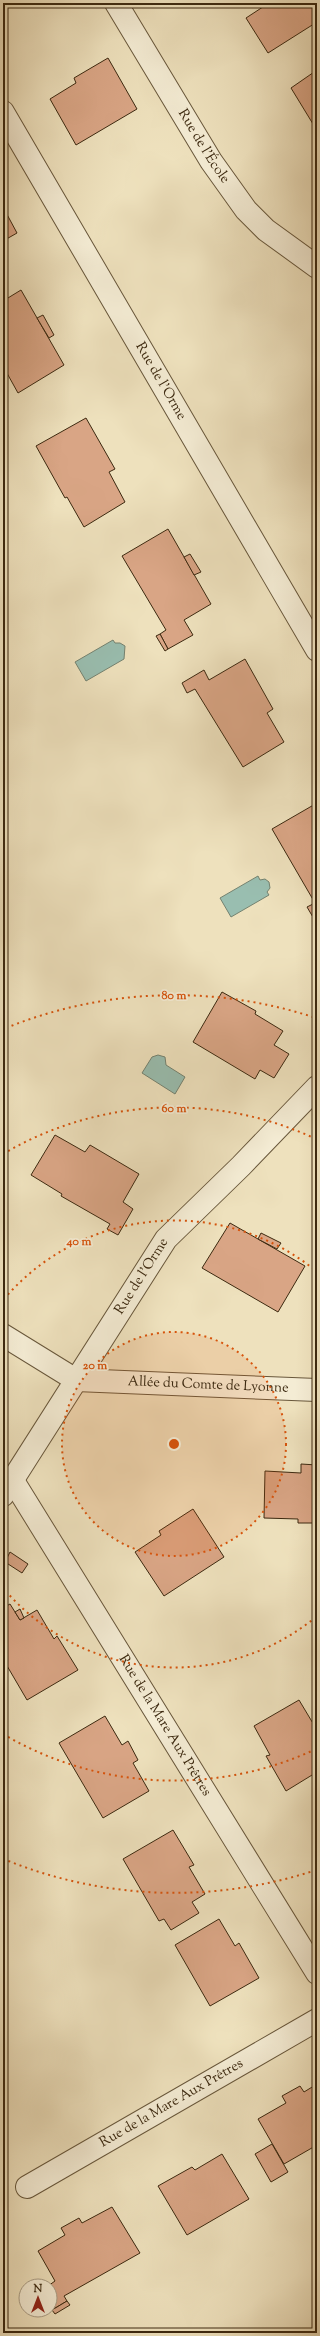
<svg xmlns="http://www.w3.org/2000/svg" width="320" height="2336" font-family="'Sorts Mill Goudy',serif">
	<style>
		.water { fill: #99beb0; stroke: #748270 }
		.building { fill: #d9a585; stroke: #3c2910 }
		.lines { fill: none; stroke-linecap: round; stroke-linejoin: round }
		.street-casing { stroke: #68573b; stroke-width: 24 }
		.street { stroke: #f4ecd4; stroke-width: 22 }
		.ring { fill: none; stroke: #d7540c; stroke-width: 2; stroke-dasharray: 2 4 }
		.labels { text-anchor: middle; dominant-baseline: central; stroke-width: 3.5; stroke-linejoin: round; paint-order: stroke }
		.street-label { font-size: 14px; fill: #3c2910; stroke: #f4ecd4 }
		.centre { fill: #d7540c; stroke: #f4ecd4; stroke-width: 2 }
		.ring-label { font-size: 12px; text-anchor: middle; font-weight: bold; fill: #d7540c; stroke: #f4ecd4; stroke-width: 3.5; stroke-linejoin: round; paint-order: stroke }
	</style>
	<rect width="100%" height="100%" fill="#eee1bd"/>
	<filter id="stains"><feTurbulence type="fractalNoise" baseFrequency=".005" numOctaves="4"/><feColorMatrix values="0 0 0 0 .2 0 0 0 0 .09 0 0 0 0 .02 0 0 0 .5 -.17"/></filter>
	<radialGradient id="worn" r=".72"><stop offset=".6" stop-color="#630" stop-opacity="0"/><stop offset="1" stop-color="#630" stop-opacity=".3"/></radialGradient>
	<g class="water">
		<path d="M113,640l2,3h5l5,3 -1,13 -38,22 -11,-19z"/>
		<path d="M258,876l2,4 5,-1 4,3 1,6 -3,4 2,3 -38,22 -11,-19z"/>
		<path d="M158,1055l7,2 1,8 19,12 -10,17 -33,-21 10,-16z"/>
	</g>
	<g class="building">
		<path d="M269,3h48v19l-49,31 -22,-35z"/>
		<path d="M108,58l29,51 -61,36 -26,-46 26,-16 -2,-5z"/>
		<path d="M317,70v51l-4,3 -22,-36z"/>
		<path d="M317,121v9l-4,-6z"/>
		<path d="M3,207l14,26 -14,8z"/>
		<path d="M21,290l43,75 -46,28 -15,-27v-65z"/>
		<path d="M43,315l11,20 -5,3 -12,-20z"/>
		<path d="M86,418l29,51 -6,3 16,30 -41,25 -17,-30 -2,1 -29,-52z"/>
		<path d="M168,529l43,75 -27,16 9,15 -25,14 -8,-15 6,-4 -44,-74z"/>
		<path d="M190,554l11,18 -7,3 -10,-18z"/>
		<path d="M160,634l8,15 -3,2 -9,-15z"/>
		<path d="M245,659l28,50 -6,4 17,29 -41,25 -48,-78 -8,4 -5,-10 22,-13 5,10z"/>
		<path d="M317,803v121l-10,-17 8,-4 -43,-74z"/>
		<path d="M222,992l34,19 -1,3 28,17 -9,14 15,9 -15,24 -14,-8 -5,9 -62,-37z"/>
		<path d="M55,1135l30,17 5,-7 49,29 -16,28 10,7 -15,26 -11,-6 3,-5 -49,-28 1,-2 -31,-19z"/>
		<path d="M230,1223l75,43 -27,46 -76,-44z"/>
		<path d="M261,1233l20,10 -4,6 -19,-10z"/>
		<path d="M301,1464l16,1v58h-19v-4l-34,-1 1,-47 36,2z"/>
		<path d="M193,1509l31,48 -60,39 -29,-44 26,-17 -2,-4z"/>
		<path d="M10,1552l18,12 -6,9 -17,-11z"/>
		<path d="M10,1604l10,16 17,-10 17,29 3,-3 21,34 -51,30 -24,-41v-51z"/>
		<path d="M20,1609l4,9 -4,2 -5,-8z"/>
		<path d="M299,1700l18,30v42l-31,19 -20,-35 4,-1 -16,-29z"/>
		<path d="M105,1716l17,29 6,-4 10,19 -5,3 16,28 -46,27 -44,-75z"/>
		<path d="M173,1830l21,35 -5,2 16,27 -13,8 7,11 -28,17 -7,-11 -5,2 -36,-62z"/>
		<path d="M219,1919l16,27 4,-3 20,35 -49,28 -35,-61z"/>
		<path d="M317,2084v61l-33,19 -26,-45 28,-16 -4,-7 18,-10 4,6z"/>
		<path d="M272,2144l16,28 -17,10 -16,-28z"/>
		<path d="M222,2154l27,45 -62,36 -29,-49 34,-19 3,3z"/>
		<path d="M112,2207l28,46 -76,43 3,5 -15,9 -2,-4v-20h-2l7,-5 -17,-30 27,-16 -4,-7 18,-10 3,5z"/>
		<path d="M67,2301l3,4 -15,9 -3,-4z"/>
	</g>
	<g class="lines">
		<defs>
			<g id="street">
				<path id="s1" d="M116,3l95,158 35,49 20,20 51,37"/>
				<path id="s2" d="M3,112l314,538"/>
				<path id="s3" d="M3,1335l73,45 241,10"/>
				<path id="s4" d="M12,1479l305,494"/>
				<path id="s5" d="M3,1495l163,-256 75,-73 76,-79"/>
				<path id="s6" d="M27,2187l290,-167"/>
			</g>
		</defs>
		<use href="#street" class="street-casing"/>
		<use href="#street" class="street"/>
	</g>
	<circle cx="174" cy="1444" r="112" fill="#d7540c" fill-opacity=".12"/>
	<g class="ring">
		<circle cx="174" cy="1444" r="112"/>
		<path d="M316 1617A224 224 0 0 1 4 1589M4 1299A224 224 0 0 1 316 1271"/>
		<path d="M316 1749A336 336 0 0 1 3 1734M3 1154A336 336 0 0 1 316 1139"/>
		<path d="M316 1870A449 449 0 0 1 6 1860M6 1028A449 449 0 0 1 316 1018"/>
	</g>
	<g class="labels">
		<g class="street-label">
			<text stroke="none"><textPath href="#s1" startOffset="168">Rue de l'École</textPath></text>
			<text stroke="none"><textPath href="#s2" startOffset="312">Rue de l'Orme</textPath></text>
			<text stroke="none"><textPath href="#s5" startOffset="259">Rue de l'Orme</textPath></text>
			<text stroke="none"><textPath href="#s3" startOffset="218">Allée du Comte de Lyonne</textPath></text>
			<text stroke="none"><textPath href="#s4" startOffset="290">Rue de la Mare Aux Prêtres</textPath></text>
			<text stroke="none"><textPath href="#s6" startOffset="167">Rue de la Mare Aux Prêtres</textPath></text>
		</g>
	</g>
	<circle cx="174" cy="1444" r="6" class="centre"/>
	<g class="ring-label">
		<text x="174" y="999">80 m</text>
		<text x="174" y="1112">60 m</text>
		<text x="79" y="1245">40 m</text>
		<text x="95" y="1369">20 m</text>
	</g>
	<rect width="320" height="2336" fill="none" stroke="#eee1bd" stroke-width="16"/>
	<rect x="4" y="4" width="312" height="2328" fill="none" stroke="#3c2910" stroke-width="2"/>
	<rect x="8" y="8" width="304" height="2320" fill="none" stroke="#3c2910"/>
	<g transform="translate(38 2298)"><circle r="19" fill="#f4ecd4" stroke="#aa9e86"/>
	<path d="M0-3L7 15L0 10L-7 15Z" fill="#8f2418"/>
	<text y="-6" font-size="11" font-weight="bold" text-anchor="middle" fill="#3c2910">N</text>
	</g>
	<rect width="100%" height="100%" filter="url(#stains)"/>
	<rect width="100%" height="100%" fill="url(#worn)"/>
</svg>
